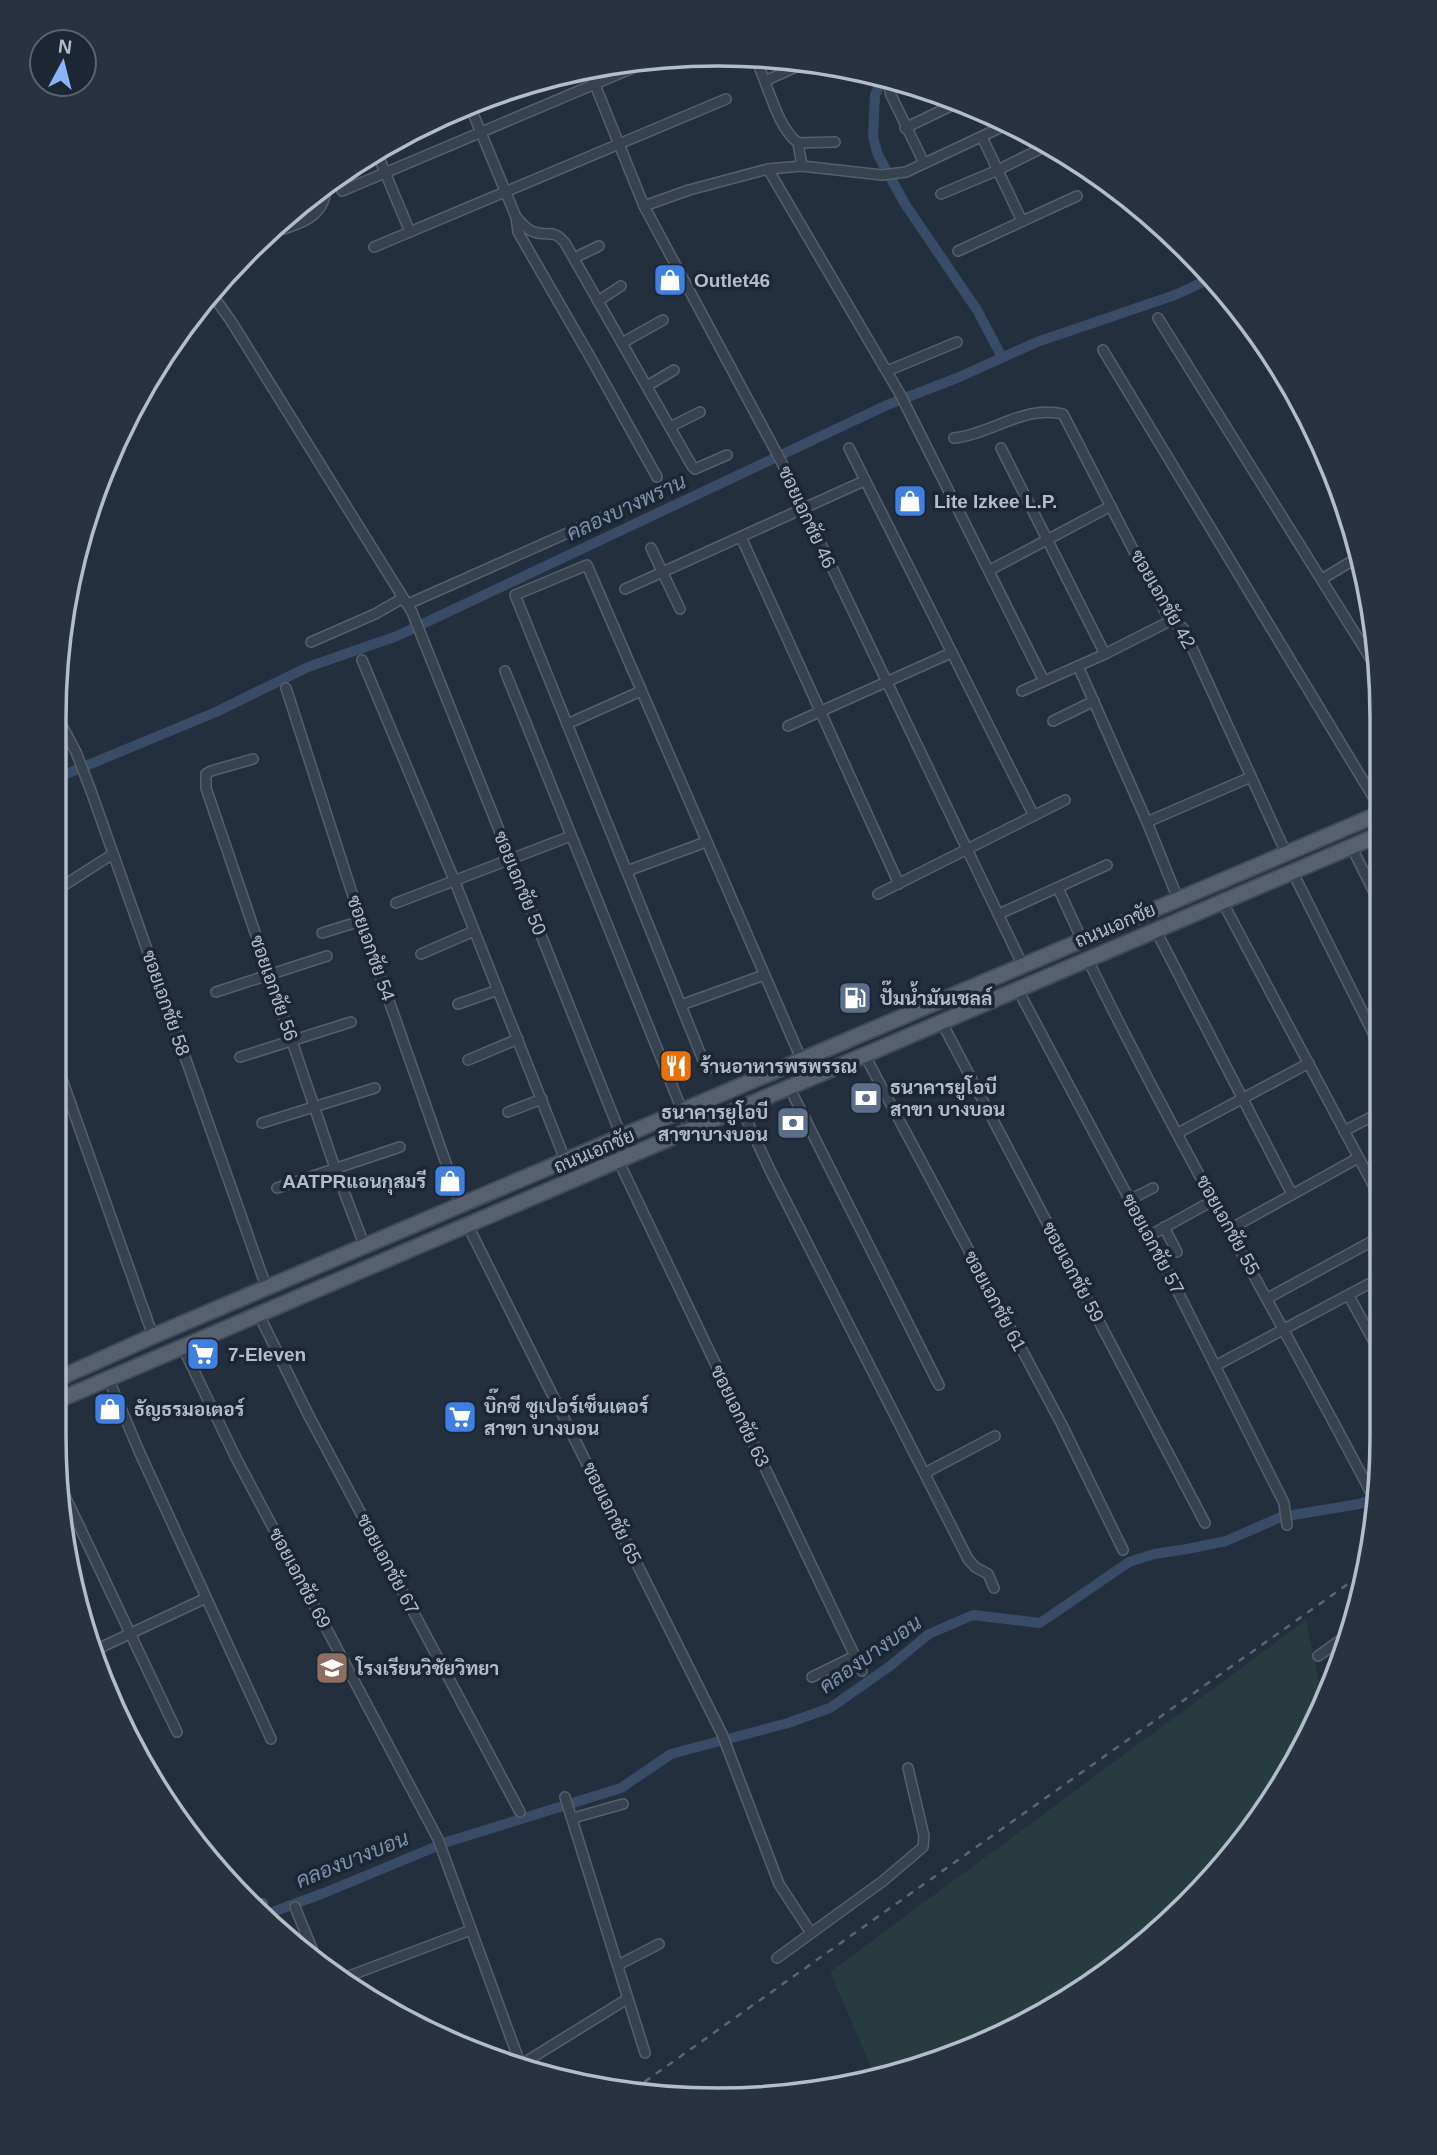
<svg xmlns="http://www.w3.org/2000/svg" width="1437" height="2155" font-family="Arial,Sarabun,sans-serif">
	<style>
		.green { fill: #263c3f }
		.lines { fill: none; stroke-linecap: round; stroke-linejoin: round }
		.canal { stroke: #394c67; stroke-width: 10 }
		.street-casing { stroke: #565f6c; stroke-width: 12 }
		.primary-casing { stroke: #414a57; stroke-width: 18 }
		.street { stroke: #38414e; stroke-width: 9 }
		.primary { stroke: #56606e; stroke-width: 14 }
		.rail { stroke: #5a6575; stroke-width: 2.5; stroke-dasharray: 7 7; stroke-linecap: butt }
		.labels { text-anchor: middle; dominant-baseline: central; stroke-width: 7; stroke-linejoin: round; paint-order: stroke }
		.poi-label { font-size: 19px; font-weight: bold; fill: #b4bcc9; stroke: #1d2633; text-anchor: start }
		.street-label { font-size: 19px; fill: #b4bcc9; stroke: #1d2633 }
		.water-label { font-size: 21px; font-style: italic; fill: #7c92b1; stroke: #1d2633 }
		.rim { fill: none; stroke: #b4bcc9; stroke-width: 3.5 }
	</style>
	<rect width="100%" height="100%" fill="#242f3e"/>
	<path class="green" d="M1306,1620l17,83 -9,27 -96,145 -168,137 -174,66 -46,-106z"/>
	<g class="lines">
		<g class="canal">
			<path d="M883,78l-8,17 -2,42 5,18 27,49 72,106 25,47"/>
			<path d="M59,777l157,-65 92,-45 89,-31 490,-231 70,-27 80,-36 138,-47 37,-17"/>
			<path d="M267,1914l57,-21 123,-51 174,-54 50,-34 117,-31 42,-15 60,-42 39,-32 44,-19 67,8 89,-61 25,-8 33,-5 39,-8 55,-24 78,-13 18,-6"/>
		</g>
		<defs>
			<g id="street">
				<path d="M755,58c13,25 21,68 43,85l37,-1"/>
				<path d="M589,70l55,136 138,257 241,503"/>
				<path d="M891,80l-2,7 2,8 33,68"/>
				<path d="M765,81l44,-20"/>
				<path d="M470,106l46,111c5,5 10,13 18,15 14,5 19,-4 31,11l127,223 3,3 32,-14"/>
				<path d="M905,128l54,-26"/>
				<path d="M982,137l40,84"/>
				<path d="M798,143l4,23"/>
				<path d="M377,153l33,79"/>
				<path d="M768,169l132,225 144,287"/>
				<path d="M342,191l312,-132"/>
				<path d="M941,194l57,-24 52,-26"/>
				<path d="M644,206l45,-16 79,-21 34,-3 80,9 24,-3 102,-48"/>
				<path d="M516,217l2,15 75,130 64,115"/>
				<path d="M268,234c28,-10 59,-14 58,-50"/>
				<path d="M374,247l352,-148"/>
				<path d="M958,251l119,-55"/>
				<path d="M574,258l25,-12"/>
				<path d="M211,293l20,28 181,291 210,526"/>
				<path d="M598,301l23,-15"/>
				<path d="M1158,318l223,357"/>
				<path d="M622,343l41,-23"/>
				<path d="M1103,350l278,460"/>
				<path d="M887,371l70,-29"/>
				<path d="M647,386l27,-16"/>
				<path d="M670,427l30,-15"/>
				<path d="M954,438c38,-4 69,-33 109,-24l107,207 13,7 103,225"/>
				<path d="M849,448l185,368"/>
				<path d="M1001,448l104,206"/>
				<path d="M741,537l158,347"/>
				<path d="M651,548l29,61"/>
				<path d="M990,570l121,-64"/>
				<path d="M1322,579l40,-24"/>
				<path d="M625,589l239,-108"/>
				<path d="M408,604l200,-89"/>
				<path d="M311,642l64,-28 28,-16"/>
				<path d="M362,660l93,222 111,280"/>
				<path d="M1078,666l69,156 31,77"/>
				<path d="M505,671l185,459"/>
				<path d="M286,688l75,233 100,285"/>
				<path d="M1022,691l83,-37 65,-33"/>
				<path d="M59,720l17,32 15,39 176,498"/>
				<path d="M1053,721l41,-20"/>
				<path d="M567,724l74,-33"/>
				<path d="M788,726l163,-73"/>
				<path d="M253,759l-42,12 -5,3v14l129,380 30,79"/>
				<path d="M1147,822l104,-45"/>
				<path d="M1351,846l29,58"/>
				<path d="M627,871l79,-29"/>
				<path d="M1292,871l87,174"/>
				<path d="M1058,888l24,52"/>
				<path d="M58,889l55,-35"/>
				<path d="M878,894l187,-94"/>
				<path d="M1222,901l157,295"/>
				<path d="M396,903l175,-67"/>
				<path d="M999,914l108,-49"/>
				<path d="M1155,929l137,265"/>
				<path d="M322,933l39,-12"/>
				<path d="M421,954l53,-23"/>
				<path d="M1087,958c88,181 190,355 283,533"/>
				<path d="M1017,988l151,284 116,231 3,22"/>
				<path d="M216,992l111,-36"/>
				<path d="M458,1004l40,-14"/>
				<path d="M681,1005l83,-30"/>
				<path d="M941,1021l264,502"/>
				<path d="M864,1054l197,369 62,127"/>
				<path d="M240,1057l111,-35"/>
				<path d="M468,1060l50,-21"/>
				<path d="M57,1065l96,271"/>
				<path d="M707,1070l-192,-475 72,-30 215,496"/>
				<path d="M789,1087l150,298"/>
				<path d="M741,1108l30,64 197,387 7,8 13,7 6,14"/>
				<path d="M508,1112l34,-13"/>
				<path d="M262,1123l113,-35"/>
				<path d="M1344,1131l35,-18"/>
				<path d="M1178,1133l131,-70"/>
				<path d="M619,1162l243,509"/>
				<path d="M277,1188l123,-41"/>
				<path d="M1129,1200l24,-12"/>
				<path d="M468,1226l254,508 57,150 32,49"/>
				<path d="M1164,1227l13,25"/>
				<path d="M1230,1229l128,-71"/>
				<path d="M1149,1236l65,-36"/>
				<path d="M1349,1296l29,53"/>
				<path d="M1268,1298l110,-60"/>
				<path d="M259,1315l50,101 211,396"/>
				<path d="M183,1348l53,110 202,381 82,224"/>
				<path d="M1215,1366l163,-87"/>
				<path d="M109,1380l30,71 132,288"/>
				<path d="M925,1473l70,-37"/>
				<path d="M63,1492l114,240"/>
				<path d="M91,1652l115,-54"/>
				<path d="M1318,1656l24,-17"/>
				<path d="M812,1677l43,-21"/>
				<path d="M565,1797l80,256"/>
				<path d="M573,1818l50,-14"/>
				<path d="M260,1905l2,-1"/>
				<path d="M295,1907l24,59"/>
				<path d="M777,1958l106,-77 40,-34 1,-11 -16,-68"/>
				<path d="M618,1965l41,-21"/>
				<path d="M341,1979l130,-49"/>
				<path d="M522,2064l105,-65"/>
			</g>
			<g id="primary">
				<path d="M55,1380l98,-44 1228,-523"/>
				<path d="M54,1402l1327,-568"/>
			</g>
		</defs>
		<use href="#street" class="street-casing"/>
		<use href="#primary" class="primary-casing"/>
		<use href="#street" class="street"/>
		<use href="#primary" class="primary"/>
		<path class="rail" d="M633,2090l729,-516"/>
	</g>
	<defs>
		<symbol id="shop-square" viewBox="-11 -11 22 22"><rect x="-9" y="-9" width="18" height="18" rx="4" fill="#3f7fe0" stroke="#1d2633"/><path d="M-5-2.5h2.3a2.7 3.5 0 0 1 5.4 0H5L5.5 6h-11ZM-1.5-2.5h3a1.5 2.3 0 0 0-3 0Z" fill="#fff"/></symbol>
		<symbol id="fuel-square" viewBox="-11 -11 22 22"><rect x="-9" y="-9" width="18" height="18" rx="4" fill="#5c6f8a" stroke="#1d2633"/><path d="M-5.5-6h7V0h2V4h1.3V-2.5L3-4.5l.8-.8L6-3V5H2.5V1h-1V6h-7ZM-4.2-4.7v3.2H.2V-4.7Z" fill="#fff"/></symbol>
		<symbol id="restaurant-square" viewBox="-11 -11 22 22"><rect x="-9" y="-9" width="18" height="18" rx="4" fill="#e8710a" stroke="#1d2633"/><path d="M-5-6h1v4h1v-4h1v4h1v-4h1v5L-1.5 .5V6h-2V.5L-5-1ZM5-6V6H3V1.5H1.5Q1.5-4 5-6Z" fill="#fff"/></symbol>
		<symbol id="bank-square" viewBox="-11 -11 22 22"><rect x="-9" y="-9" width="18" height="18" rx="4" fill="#5c6f8a" stroke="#1d2633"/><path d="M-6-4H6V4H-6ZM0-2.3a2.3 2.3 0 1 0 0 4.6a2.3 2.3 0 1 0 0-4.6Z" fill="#fff"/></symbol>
		<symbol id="supermarket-square" viewBox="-11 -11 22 22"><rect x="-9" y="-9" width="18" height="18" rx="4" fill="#3f7fe0" stroke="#1d2633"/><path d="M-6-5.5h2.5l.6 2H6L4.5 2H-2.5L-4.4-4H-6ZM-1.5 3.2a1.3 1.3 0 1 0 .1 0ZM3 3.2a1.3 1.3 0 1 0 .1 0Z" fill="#fff"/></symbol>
		<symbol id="school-square" viewBox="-11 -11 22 22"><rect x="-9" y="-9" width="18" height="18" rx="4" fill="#8d6e63" stroke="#1d2633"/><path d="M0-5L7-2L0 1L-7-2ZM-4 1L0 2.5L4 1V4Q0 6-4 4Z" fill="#fff"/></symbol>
	</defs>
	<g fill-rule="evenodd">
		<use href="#shop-square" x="651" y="261" width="38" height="38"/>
		<use href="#shop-square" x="891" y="482" width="38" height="38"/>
		<use href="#fuel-square" x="836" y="979" width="38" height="38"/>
		<use href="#restaurant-square" x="657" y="1047" width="38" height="38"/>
		<use href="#bank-square" x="847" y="1079" width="38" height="38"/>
		<use href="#bank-square" x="774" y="1104" width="38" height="38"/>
		<use href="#shop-square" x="431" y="1162" width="38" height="38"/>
		<use href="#supermarket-square" x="184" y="1335" width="38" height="38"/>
		<use href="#shop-square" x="91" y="1390" width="38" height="38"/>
		<use href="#supermarket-square" x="441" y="1398" width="38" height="38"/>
		<use href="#school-square" x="313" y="1649" width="38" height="38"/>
	</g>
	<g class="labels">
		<g class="poi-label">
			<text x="694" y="280">Outlet46</text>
			<text x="934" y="501">Lite Izkee L.P.</text>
			<text x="880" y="998">ปั๊มน้ำมันเชลล์</text>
			<text x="700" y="1066">ร้านอาหารพรพรรณ</text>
			<text x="890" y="1087">ธนาคารยูโอบี<tspan x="890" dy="22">สาขา บางบอน</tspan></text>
			<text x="768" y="1112" text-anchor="end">ธนาคารยูโอบี<tspan x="768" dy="22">สาขาบางบอน</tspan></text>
			<text x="426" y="1181" text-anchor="end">AATPRแอนกุสมรี</text>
			<text x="228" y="1354">7-Eleven</text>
			<text x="484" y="1406">บิ๊กซี ซูเปอร์เซ็นเตอร์<tspan x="484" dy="22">สาขา บางบอน</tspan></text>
			<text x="134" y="1409">ธัญธรมอเตอร์</text>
			<text x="356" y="1668">โรงเรียนวิชัยวิทยา</text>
		</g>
		<g class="street-label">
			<text transform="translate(807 517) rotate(65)">ซอยเอกชัย 46</text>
			<text transform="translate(1163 599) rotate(60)">ซอยเอกชัย 42</text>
			<text transform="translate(520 883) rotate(68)">ซอยเอกชัย 50</text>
			<text transform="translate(1115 925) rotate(-23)">ถนนเอกชัย</text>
			<text transform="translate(371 948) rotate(71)">ซอยเอกชัย 54</text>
			<text transform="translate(274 988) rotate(71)">ซอยเอกชัย 56</text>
			<text transform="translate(166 1003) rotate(71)">ซอยเอกชัย 58</text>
			<text transform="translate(594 1151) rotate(-23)">ถนนเอกชัย</text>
			<text transform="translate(1228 1225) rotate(61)">ซอยเอกชัย 55</text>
			<text transform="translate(1153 1244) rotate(62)">ซอยเอกชัย 57</text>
			<text transform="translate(1073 1272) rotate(62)">ซอยเอกชัย 59</text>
			<text transform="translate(995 1301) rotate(62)">ซอยเอกชัย 61</text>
			<text transform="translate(740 1416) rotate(64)">ซอยเอกชัย 63</text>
			<text transform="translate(612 1513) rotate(64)">ซอยเอกชัย 65</text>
			<text transform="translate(388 1564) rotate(62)">ซอยเอกชัย 67</text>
			<text transform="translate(300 1578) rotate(62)">ซอยเอกชัย 69</text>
		</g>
		<g class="water-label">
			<text transform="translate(626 507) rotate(-25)">คลองบางพราน</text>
			<text transform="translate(870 1654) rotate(-35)">คลองบางบอน</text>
			<text transform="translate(352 1859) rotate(-22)">คลองบางบอน</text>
		</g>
	</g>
	<path d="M0 0H1437V2155H0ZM718 66H718A652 652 0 0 1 1370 718V1436A652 652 0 0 1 718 2088H718A652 652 0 0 1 66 1436V718A652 652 0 0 1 718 66Z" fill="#29323f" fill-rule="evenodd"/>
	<path class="rim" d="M718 66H718A652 652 0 0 1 1370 718V1436A652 652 0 0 1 718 2088H718A652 652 0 0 1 66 1436V718A652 652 0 0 1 718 66Z"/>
	<g transform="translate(63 63) rotate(7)"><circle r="33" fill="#1d2633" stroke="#59626f" stroke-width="2"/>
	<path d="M0-5L12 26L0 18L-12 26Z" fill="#8ab4f8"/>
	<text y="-10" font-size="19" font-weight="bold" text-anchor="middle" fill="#b4bcc9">N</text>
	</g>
</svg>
